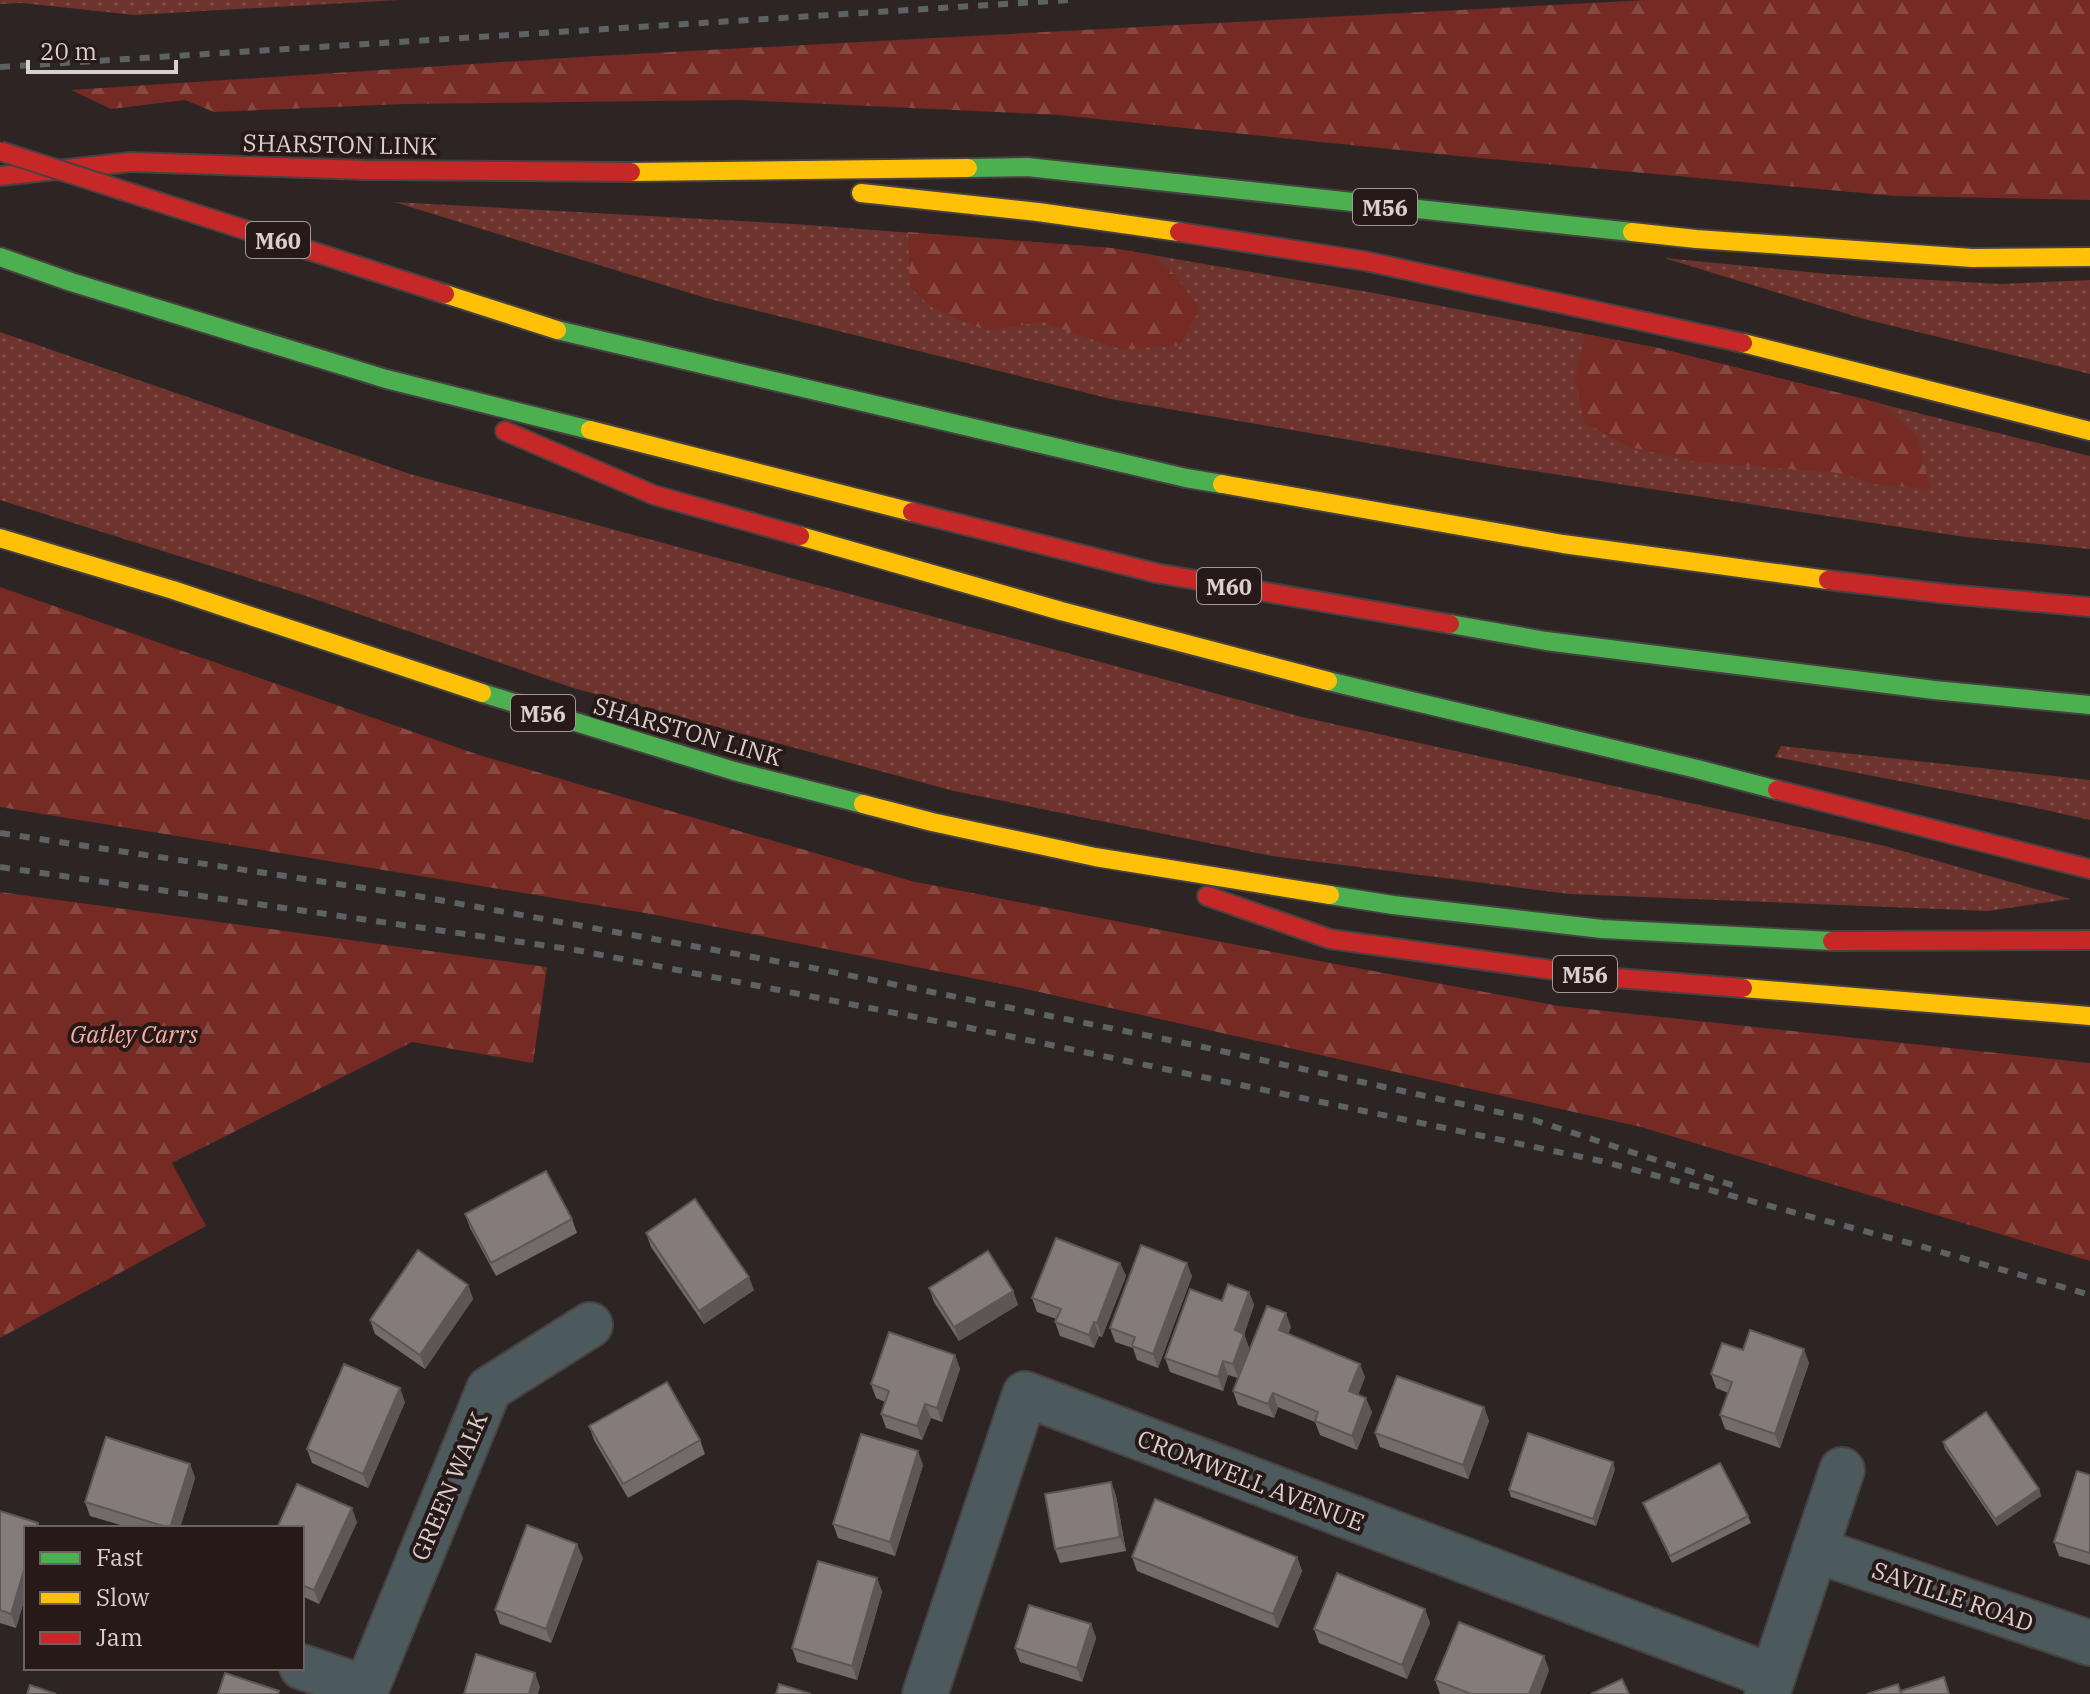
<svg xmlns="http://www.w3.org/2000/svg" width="2090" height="1694" font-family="'IBM Plex Serif',serif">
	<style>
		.grass { fill: url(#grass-dots) }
		.forest { fill: url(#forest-firs) }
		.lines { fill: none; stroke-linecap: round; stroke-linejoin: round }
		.street-casing { stroke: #474140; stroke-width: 48 }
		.fast-casing { stroke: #474140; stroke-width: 22 }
		.slow-casing { stroke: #474140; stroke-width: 22 }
		.jam-casing { stroke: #474140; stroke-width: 22 }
		.street { stroke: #4d5a5d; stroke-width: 44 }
		.fast { stroke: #4caf50; stroke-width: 18 }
		.slow { stroke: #ffc107; stroke-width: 18 }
		.jam { stroke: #c62828; stroke-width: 18 }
		.rail { stroke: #5d6365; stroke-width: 6; stroke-dasharray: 10 10; stroke-linecap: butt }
		.slow-bridge-casing { stroke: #474140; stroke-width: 22; stroke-linecap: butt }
		.jam-bridge-casing { stroke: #474140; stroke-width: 22; stroke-linecap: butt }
		.slow-bridge { stroke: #ffc107; stroke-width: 18 }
		.jam-bridge { stroke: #c62828; stroke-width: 18 }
		.wall { fill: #716b6a }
		.shaded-wall { fill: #5c5756 }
		.building { fill: #837c7b; stroke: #5c5756; stroke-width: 2 }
		.labels { text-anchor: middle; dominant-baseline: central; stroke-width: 8; stroke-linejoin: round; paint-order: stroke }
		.shield { fill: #261917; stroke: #a39896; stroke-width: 2 }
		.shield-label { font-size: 22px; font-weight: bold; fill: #d9cfcd }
		.street-label { font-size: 24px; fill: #d9cfcd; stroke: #261917 }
		.park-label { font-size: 24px; font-style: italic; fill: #f7ada2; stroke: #261917 }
	</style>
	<defs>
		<pattern id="grass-dots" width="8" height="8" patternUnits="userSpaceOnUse" patternTransform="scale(2)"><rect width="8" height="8" fill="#6d332c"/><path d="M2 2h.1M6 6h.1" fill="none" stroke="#815049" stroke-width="1.8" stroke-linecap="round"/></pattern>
		<pattern id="forest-firs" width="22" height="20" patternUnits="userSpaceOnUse" patternTransform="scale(2)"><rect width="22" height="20" fill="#752a23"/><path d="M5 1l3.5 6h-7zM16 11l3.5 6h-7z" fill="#884842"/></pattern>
	</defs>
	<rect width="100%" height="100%" fill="#2c2524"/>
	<g class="grass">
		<path d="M0,0h400l-266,15 -112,-12 -22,1z"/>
		<path d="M394,202l401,22 316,24 263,45 284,55 432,108v93l-125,-12 -458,-70 -396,-68 -405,-101z"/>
		<path d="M1664,258l164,16 173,10 89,-4v94l-226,-55z"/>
		<path d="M0,332l410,142 892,243 583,129 185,53 -82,12 -419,-17 -297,-38 -318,-65 -381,-103 -267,-92 -306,-96z"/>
		<path d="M1781,746l309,34v40l-67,-15 -248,-48z"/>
	</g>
	<g class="forest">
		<path d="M1646,0h444v200l-195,-4 -437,-40 -399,-41 -319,-15 -334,4 -192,8 -29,-12 -74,9 -40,-19 525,-34z"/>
		<path d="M908,232l203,16 43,7 20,19 26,35 -21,37 -59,3 -77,-27 -58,8 -51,-21 -24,-21z"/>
		<path d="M1585,334l73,14 222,55 37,33 13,53 -56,-5 -34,-11 -144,-11 -66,-15 -45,-24 -10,-43z"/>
		<path d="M0,587l479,168 432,126 393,77 255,48 531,57v198l-449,-134 -624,-140 -366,-73 -651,-107z"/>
		<path d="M0,892l547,75 -14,96 -121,-21 -240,121 34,63 -206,112z"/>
	</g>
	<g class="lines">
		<defs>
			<g id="street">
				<path d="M1815,1550l275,93"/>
				<path d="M302,1667l63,21"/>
				<path d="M364,1694l125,-305 101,-64"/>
				<path d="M925,1694l100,-300 748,283"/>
				<path d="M1767,1694l75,-224"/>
			</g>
			<g id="fast">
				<path d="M968,168l59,-1 605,65"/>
				<path d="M0,257l71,25 315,97 204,51"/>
				<path d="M557,330l629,148 36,6"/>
				<path d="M1450,624l96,17 388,49 156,15"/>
				<path d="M1328,681l369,88 80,21"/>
				<path d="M482,693l252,78 129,33"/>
				<path d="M1330,895l63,10 209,24 230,12"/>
			</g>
			<g id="slow">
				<path d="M631,172l337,-4"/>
				<path d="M861,193l177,19 141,20"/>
				<path d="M1632,232l64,7 276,19 118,-1"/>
				<path d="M1743,343l347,88"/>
				<path d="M590,430l322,82"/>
				<path d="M1222,484l341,60 265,36"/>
				<path d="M800,536l261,75 267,70"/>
				<path d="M0,538l173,52 309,103"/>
				<path d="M863,804l69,18 163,35 235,38"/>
				<path d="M1743,988l347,28"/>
			</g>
			<g id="jam">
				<path d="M0,176l131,-14 234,8 266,2"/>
				<path d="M1179,232l186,29 378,82"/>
				<path d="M505,431l149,64 146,41"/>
				<path d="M912,512l244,61 294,51"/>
				<path d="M1828,580l119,14 143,13"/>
				<path d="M1777,790l313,79"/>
				<path d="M1207,896l123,43 273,38 140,11"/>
				<path d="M1832,941l258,-1"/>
			</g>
		</defs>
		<use href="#street" class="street-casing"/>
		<use href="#fast" class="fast-casing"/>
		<use href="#slow" class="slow-casing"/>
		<use href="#jam" class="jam-casing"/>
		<use href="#street" class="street"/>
		<use href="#fast" class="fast"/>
		<use href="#slow" class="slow"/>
		<use href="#jam" class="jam"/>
		<g class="rail">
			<path d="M0,67l1068,-67"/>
			<path d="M0,833l417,63 391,71 386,78 340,75 204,67"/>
			<path d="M0,867l576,83 380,75 645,136 312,83 177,51"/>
		</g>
		<defs>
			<path id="slow-bridge" d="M445,294l112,36"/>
			<path id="jam-bridge" d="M0,151l445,143"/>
		</defs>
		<use href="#slow-bridge" class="slow-bridge-casing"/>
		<use href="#jam-bridge" class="jam-bridge-casing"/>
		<use href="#slow-bridge" class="slow-bridge"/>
		<use href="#jam-bridge" class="jam-bridge"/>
	</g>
	<g class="wall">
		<path d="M465,1214l107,5 5,14 -81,43 -26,-48z"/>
		<path d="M646,1233l108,57 -50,34 -53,-77z"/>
		<path d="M1120,1263l6,13 -24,61 -3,-1 -5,12 -34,-12 -5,-14 1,-3 -19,-7 -5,-14z"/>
		<path d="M1192,1276l-34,92 -21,-8 -4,-12 -18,-6 -5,-14z"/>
		<path d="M468,1285l5,14 -48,70 -50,-35 -5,-14z"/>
		<path d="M929,1288l84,3 5,14 -59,36 -25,-39z"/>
		<path d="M1249,1292l5,13 -10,29 5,14 -11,30 -10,-3 -5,16 -53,-19 -5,-14z"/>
		<path d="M1291,1327l-3,7 77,43 -7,18 14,17 -15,38 -37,-15 -5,-13 -37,-15 -4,11 -36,-13 -5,-14z"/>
		<path d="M1743,1350l66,13 -29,85 -55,-19 -5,-14 8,-22 -12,-5 -5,-14z"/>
		<path d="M955,1355l5,14 -18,53 -11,-4 -9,22 -36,-12 -5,-14 4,-12 -9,-4 -5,-14z"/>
		<path d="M405,1402l-37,86 -56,-25 -5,-14z"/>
		<path d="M1484,1407l5,14 -21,58 -88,-32 -5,-14z"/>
		<path d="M589,1426l111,14 5,14 -77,44 -34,-58z"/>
		<path d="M1943,1442l96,47 2,7 -44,30 -52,-77z"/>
		<path d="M190,1464l5,14 -15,50h-50l-40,-12 -5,-14z"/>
		<path d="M923,1465l-28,91 -57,-18 -5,-14z"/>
		<path d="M1615,1469l-19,57 -85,-29 -2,-7z"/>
		<path d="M2090,1475v90l-31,-9 -5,-14z"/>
		<path d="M1111,1482l5,14 10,55 -66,12 -5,-14z"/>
		<path d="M1643,1503l105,13 3,7 -79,40z"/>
		<path d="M0,1511l38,12 2,5h-14v66l-10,34 -16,-5z"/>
		<path d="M357,1522l-38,82 -17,-8v-68z"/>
		<path d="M1132,1557h165l5,14 -24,57 -141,-57z"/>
		<path d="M583,1558l-32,85 -51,-19 -5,-14z"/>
		<path d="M877,1578l5,14 -25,88 -60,-18 -5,-14z"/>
		<path d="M1425,1609l5,14 -23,56 -88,-36 -5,-14z"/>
		<path d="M1091,1624l5,14 -14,44 -62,-20 -5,-14z"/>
		<path d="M1549,1670l-9,24h-100l-5,-14z"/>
	</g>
	<g class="shaded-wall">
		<path d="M1120,1263l6,13 -24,61 -5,-14z"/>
		<path d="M1187,1263l5,13 -34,92 -5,-14z"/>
		<path d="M749,1277l5,13 -50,34 -5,-13z"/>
		<path d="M468,1285l5,14 -48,70 -5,-14z"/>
		<path d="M1013,1291l5,14 -59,36 -5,-14z"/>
		<path d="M1249,1292l5,13 -12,36 2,-7 5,14 -11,30 -5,-14 2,-34z"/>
		<path d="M1286,1313l5,14 -7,17 -5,-14z"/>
		<path d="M1094,1322l5,14 -5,12 -5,-13z"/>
		<path d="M1804,1349l5,14 -29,85 -5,-14z"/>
		<path d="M955,1355l5,14 -18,53 -5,-14z"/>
		<path d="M1223,1361l5,14 -5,16 -5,-14z"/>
		<path d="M1360,1364l5,13 -11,28 -5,-14z"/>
		<path d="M400,1388l5,14 -37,86 -5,-14z"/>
		<path d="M1273,1393l5,14 -4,11 -6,-14z"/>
		<path d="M1366,1398l6,14 -15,38 -5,-14z"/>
		<path d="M925,1404l6,14 -9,22 -5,-14z"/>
		<path d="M1484,1407l5,14 -21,58 -5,-14z"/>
		<path d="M918,1451l5,14 -28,91 -5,-14z"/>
		<path d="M1613,1462l2,7 -19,57 -3,-7z"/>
		<path d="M190,1464l5,14 -15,50h-10z"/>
		<path d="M1111,1482l5,14 10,55 -6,-14z"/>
		<path d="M2039,1489l2,7 -44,30 -2,-7z"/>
		<path d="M352,1508l5,14 -38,82 -5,-14z"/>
		<path d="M577,1544l6,14 -32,85 -5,-14z"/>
		<path d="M1297,1557l5,14 -24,57 -5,-14z"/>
		<path d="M26,1563v31l-10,34 -5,-14z"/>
		<path d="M877,1578l5,14 -25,88 -5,-14z"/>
		<path d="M1425,1609l5,14 -23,56 -5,-14z"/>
		<path d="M1091,1624l5,14 -14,44 -5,-14z"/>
		<path d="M1544,1656l5,14 -9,24h-11z"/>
		<path d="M535,1673l5,14 -2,7h-9z"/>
	</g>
	<g class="building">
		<path d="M546,1171l26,48 -81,44 -26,-49z"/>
		<path d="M695,1199l54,78 -50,34 -53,-78z"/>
		<path d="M1056,1238l64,25 -23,60 -3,-1 -5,13 -34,-13 6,-13 -29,-11z"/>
		<path d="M1141,1245l46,18 -34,91 -21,-8 3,-9 -25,-9z"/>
		<path d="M418,1250l50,35 -48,70 -50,-35z"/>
		<path d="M988,1251l25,40 -59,36 -25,-39z"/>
		<path d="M1228,1284l21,8 -14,38 9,4 -11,30 -10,-3 -5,16 -53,-19 25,-69 32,12z"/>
		<path d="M1267,1306l19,7 -7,17 81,34 -11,27 17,7 -14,38 -37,-15 3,-9 -45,-19 -5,11 -35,-13z"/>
		<path d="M1750,1330l54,19 -29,85 -55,-19 12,-33 -21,-8 11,-31 21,7z"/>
		<path d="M889,1332l66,23 -18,53 -12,-4 -8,22 -36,-12 8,-23 -18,-7z"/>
		<path d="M344,1364l56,24 -37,86 -56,-25z"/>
		<path d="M1397,1376l87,31 -21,58 -88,-32z"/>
		<path d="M667,1382l33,58 -77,44 -34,-58z"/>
		<path d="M1986,1412l53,77 -44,30 -52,-77z"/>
		<path d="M1528,1433l85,29 -20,57 -84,-29z"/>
		<path d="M861,1434l57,17 -28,91 -57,-18z"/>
		<path d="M106,1437l84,27 -20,64 -85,-26z"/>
		<path d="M1720,1463l28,53 -78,40 -27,-53z"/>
		<path d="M2077,1471l13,4v78l-36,-11z"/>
		<path d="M1111,1482l9,55 -65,12 -10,-55z"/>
		<path d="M297,1484l55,24 -38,82 -12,-5v-57h-25z"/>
		<path d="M1155,1499l142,58 -24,57 -141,-57z"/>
		<path d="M0,1511l38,12 -2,5h-10v35l-15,51 -11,-4z"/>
		<path d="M527,1525l50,19 -31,85 -51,-19z"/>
		<path d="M818,1561l59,17 -25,88 -60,-18z"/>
		<path d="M1337,1573l88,36 -23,56 -88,-36z"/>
		<path d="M1029,1605l62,19 -14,44 -62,-20z"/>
		<path d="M1459,1622l85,34 -15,38h-58l-36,-14z"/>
		<path d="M476,1654l59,19 -6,21h-65z"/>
		<path d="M225,1673l54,18 -1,3h-60z"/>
		<path d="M1944,1677l5,17h-47l-1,-3z"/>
		<path d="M1622,1679l7,15h-38z"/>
		<path d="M779,1684l32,10h-35z"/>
		<path d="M1898,1684l3,10h-34z"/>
		<path d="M30,1685l26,9h-29z"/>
	</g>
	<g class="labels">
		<g class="shield">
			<rect x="1353" y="189" width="64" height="36" rx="6"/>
			<rect x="246" y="222" width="64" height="36" rx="6"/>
			<rect x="1197" y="568" width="64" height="36" rx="6"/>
			<rect x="511" y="695" width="64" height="36" rx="6"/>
			<rect x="1553" y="956" width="64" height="36" rx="6"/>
		</g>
		<g class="shield-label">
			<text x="1385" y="207">M56</text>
			<text x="278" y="240">M60</text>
			<text x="1229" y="586">M60</text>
			<text x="543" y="713">M56</text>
			<text x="1585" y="974">M56</text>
		</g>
		<g class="street-label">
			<text transform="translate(340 144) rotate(1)">SHARSTON LINK</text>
			<text transform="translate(688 731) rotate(16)">SHARSTON LINK</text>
			<text transform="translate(1251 1480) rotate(21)">CROMWELL AVENUE</text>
			<text transform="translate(449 1486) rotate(-67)">GREEN WALK</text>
			<text transform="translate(1953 1596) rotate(19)">SAVILLE ROAD</text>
		</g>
		<g class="park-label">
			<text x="134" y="1034">Gatley Carrs</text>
		</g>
	</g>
	<rect x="24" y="1526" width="280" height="144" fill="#261917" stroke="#6e6260" stroke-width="2"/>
	<rect x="40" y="1552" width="40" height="12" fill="#4caf50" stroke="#6e6260" stroke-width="2"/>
	<text x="96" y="1566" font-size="24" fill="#d9cfcd">Fast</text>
	<rect x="40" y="1592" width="40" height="12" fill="#ffc107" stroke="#6e6260" stroke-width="2"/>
	<text x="96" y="1606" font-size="24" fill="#d9cfcd">Slow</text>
	<rect x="40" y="1632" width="40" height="12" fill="#c62828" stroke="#6e6260" stroke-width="2"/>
	<text x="96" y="1646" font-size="24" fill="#d9cfcd">Jam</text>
	<path d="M28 60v12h148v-12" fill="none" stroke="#d9cfcd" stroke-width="4"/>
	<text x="40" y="60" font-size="24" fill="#d9cfcd" stroke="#261917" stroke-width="6" paint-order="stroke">20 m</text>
</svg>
